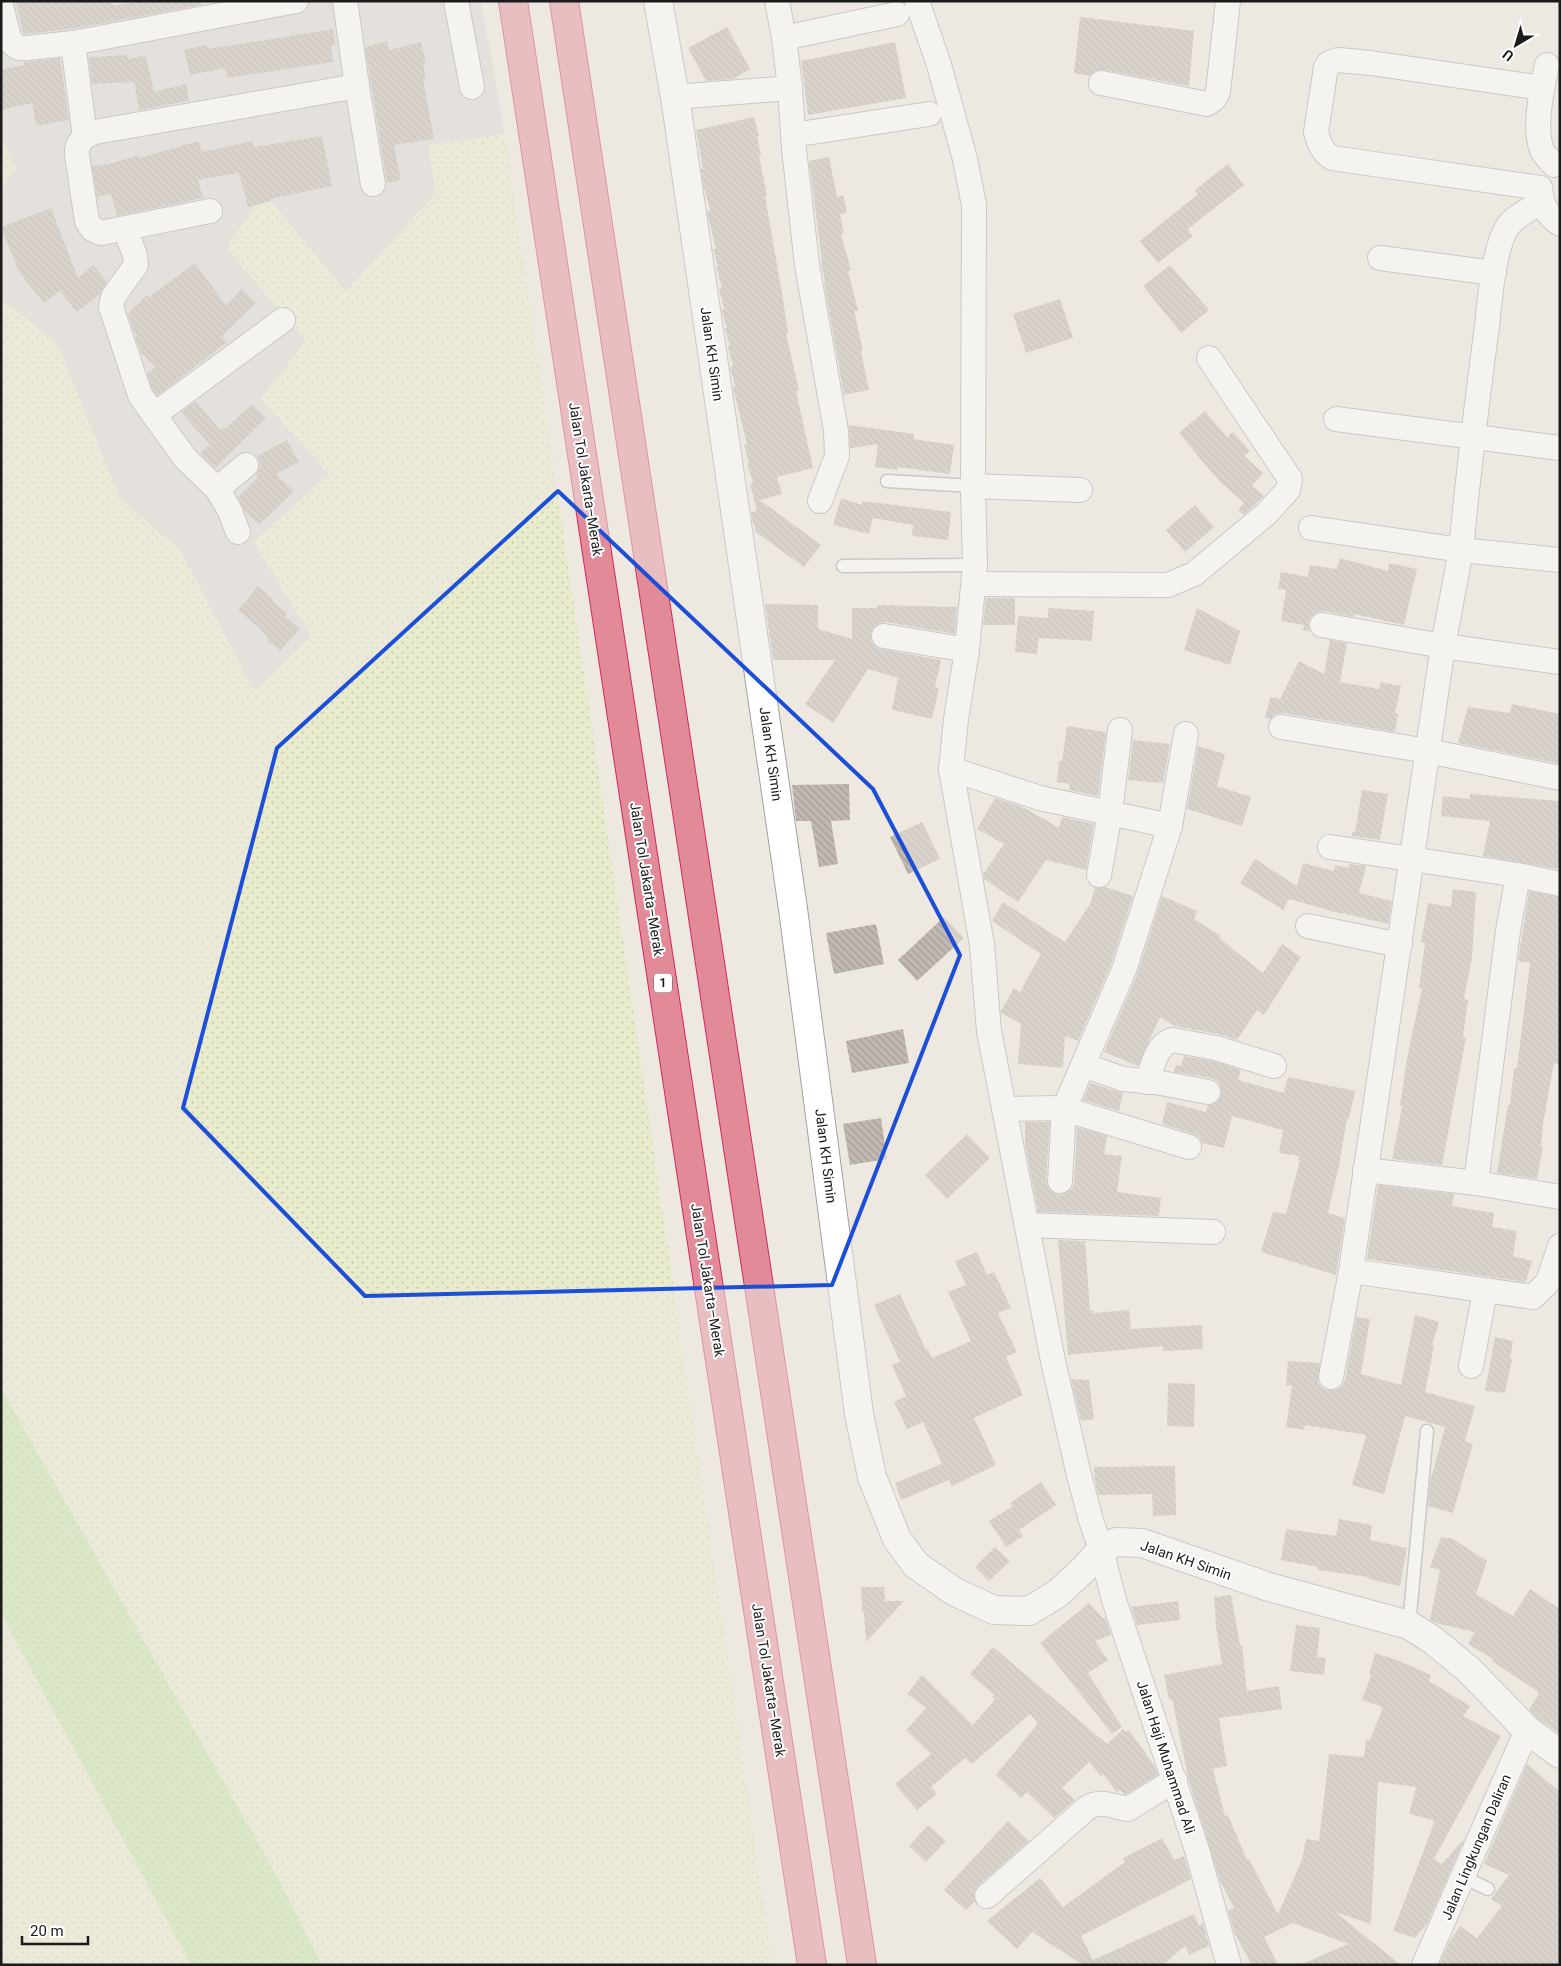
<svg xmlns="http://www.w3.org/2000/svg" width="1561" height="1966" font-family="Roboto,sans-serif">
	<style>
		.residential { fill: #d9d8d8 }
		.farmland { fill: url(#farmland-dots) }
		.grass { fill: url(#grass-dots) }
		.building { fill: url(#building-back-hatch) }
		.lines { fill: none; stroke-linecap: round; stroke-linejoin: round }
		.service-casing { stroke: #a2a2a2; stroke-width: 15 }
		.minor-casing { stroke: #a2a2a2; stroke-width: 26 }
		.tertiary-casing { stroke: #a2a2a2; stroke-width: 30 }
		.motorway-casing { stroke: #d02860; stroke-width: 30 }
		.service { stroke: #fff; stroke-width: 12 }
		.minor { stroke: #fff; stroke-width: 24 }
		.tertiary { stroke: #fff; stroke-width: 28 }
		.motorway { stroke: #e38a99; stroke-width: 28 }
		.marked { fill: none; stroke: #1d4ed8; stroke-width: 4; stroke-linejoin: round }
		.labels { text-anchor: middle; dominant-baseline: central; stroke-width: 4; stroke-linejoin: round; paint-order: stroke }
		.shield { fill: #fff; stroke: #5f5f5f; stroke-width: 1 }
		.shield-label { font-size: 12px; font-weight: bold; fill: #1b1b1b }
		.street-label { font-size: 14px; fill: #1b1b1b; stroke: #fff }
	</style>
	<defs>
		<pattern id="farmland-dots" width="8" height="8" patternUnits="userSpaceOnUse" patternTransform="scale(1.25)"><rect width="8" height="8" fill="#e9eccc"/><path d="M2 2h.1M6 6h.1" fill="none" stroke="#c7caaf" stroke-width="1.8" stroke-linecap="round"/></pattern>
		<pattern id="grass-dots" width="8" height="8" patternUnits="userSpaceOnUse" patternTransform="scale(1.25)"><rect width="8" height="8" fill="#c6e6a7"/><path d="M2 2h.1M6 6h.1" fill="none" stroke="#aac58f" stroke-width="1.8" stroke-linecap="round"/></pattern>
		<pattern id="building-back-hatch" width="6" height="6" patternUnits="userSpaceOnUse" patternTransform="scale(1.25)"><rect width="6" height="6" fill="#c1b8b1"/><path d="M-1 5l2 2M0 0l6 6M5-1l2 2" fill="none" stroke="#a59e98"/></pattern>
	</defs>
	<rect width="100%" height="100%" fill="#ede9e1"/>
	<path class="residential" d="M1,1h480l24,133 -76,11 7,48 -90,99 -82,-99 42,147 -45,59 68,75 -75,68 57,95 -57,54 -72,-138 -63,-56 -62,-154 -56,-44v-109l15,-22 -15,-30z"/>
	<g class="farmland">
		<path d="M505,134l268,1831h-451l-44,-87 -277,-490v-1089l56,44 62,154 63,56 72,138 57,-54 -57,-95 75,-68 -68,-75 45,-59 -80,-92 38,-55 82,99 90,-98 -8,-49z"/>
		<path d="M1,138l15,30 -15,22z"/>
		<path d="M1,1614l190,351h-190z"/>
	</g>
	<path class="grass" d="M1,1388l277,490 44,87h-131l-190,-351z"/>
	<g class="building">
		<path d="M16,1h96l1,5 27,-5h61v4l-130,24 -48,5z"/>
		<path d="M1080,17l114,14 -5,55 -85,-16h-8l-6,6 -16,-3z"/>
		<path d="M727,27l23,42 -17,10 -27,2 -18,-33z"/>
		<path d="M333,29l2,16 -4,1 2,16 -106,16 -2,-10 -35,7 -6,-25 23,-5 1,4z"/>
		<path d="M387,41l2,9 32,-8 5,20 -3,1 3,15h-3l11,61 -40,6 7,35 -14,3 -22,-136z"/>
		<path d="M895,42l11,56 -98,17 -7,-54z"/>
		<path d="M127,55l1,4 18,-4 8,37 32,-8 3,17 -50,9 -5,-28 -42,2 -3,-27z"/>
		<path d="M60,58l9,62 -33,6 -4,-23 -31,7v-40l23,-5v-3z"/>
		<path d="M754,117l5,19 -2,1 4,18 -2,1 8,39 -2,1 17,97 6,40 -2,1 13,56 -3,1 17,77 -36,9 5,17 -22,6 61,45 -17,22 -48,-35 -4,-13 -1,-7 6,-1 -7,-27 3,-1 -6,-19 2,-1 -5,-18 3,-1 -13,-52 -1,-5 2,-1 -5,-19 3,-1 -5,-19 2,-1 -5,-17 2,-1 -5,-16v-3h2l-5,-20 3,-1 -6,-21h2l-5,-18h3l-9,-37 3,-2 -7,-26 -2,-15h2l-7,-39z"/>
		<path d="M322,136l10,50 -62,13 1,2 -23,6 -9,-34 -41,7 5,18 -86,18 -6,-22 -14,3 -5,-31 16,-2 32,-9v3l58,-17 4,11 51,-11 1,6z"/>
		<path d="M829,157l8,40 6,-2 4,18 -7,1 4,19 -3,1 10,36 -3,1 10,40h-4l9,39 -2,1 8,39 -25,5 -20,-113 1,-1 -4,-18 1,-1 -13,-101z"/>
		<path d="M1228,164l16,21 -56,44 5,7 -35,27 -18,-22 58,-47 -3,-4z"/>
		<path d="M51,208l27,70 15,-13 14,17 -7,12 -23,18 -17,-21 -16,12 -25,-31 -18,-45z"/>
		<path d="M195,263l31,42 16,-16 14,14 -34,33 5,6 -70,54 -5,-7 -5,-16 9,-6 -15,-14 -6,-16 2,-1 -3,-4 -6,-18 19,-19 2,2z"/>
		<path d="M1170,265l39,45 -28,23 -38,-47z"/>
		<path d="M1060,299l13,39 -47,15 -13,-39z"/>
		<path d="M196,401l24,29 2,-2 2,2 28,-26 14,14 -51,50 -15,-15 10,-8 -29,-33z"/>
		<path d="M1205,411l22,26 6,-5 17,19 -6,5 19,17 -11,13 12,10 -20,19 -6,-5 6,-7 -25,-22 -40,-48z"/>
		<path d="M849,425l65,9v5h-2l42,6 -4,29 -52,-7 -1,3 -22,-3 3,-23 -28,4z"/>
		<path d="M287,440l12,22 -23,12 18,17 -35,34 -15,-14 -6,-13 20,-21 -2,-3 3,-5 1,-6 -3,-7z"/>
		<path d="M841,498l21,7 1,-4 88,11 -3,28 -36,-4 1,-11 -40,-7 -4,16 -36,-9z"/>
		<path d="M1195,505l19,22 -29,25 -19,-22z"/>
		<path d="M1340,558l48,13 1,-8 28,6 -13,56 -50,-11v3l-30,-6 -7,1 -6,5 -3,6 2,8 -7,-1 1,-5 -23,-4 5,-31 -8,-1 3,-17 27,5 2,-12 27,4z"/>
		<path d="M258,586l16,14 -2,1 15,13 -2,2 15,13 -20,22 -13,-11 2,-2 -12,-12 -19,-16z"/>
		<path d="M986,598h29v27h-32z"/>
		<path d="M765,604l53,1v24l34,10v-31h25v-3l80,2 -2,27 -69,-12 -6,1 -6,4 -3,6v8l5,6 5,2 60,11 -6,27 4,1 -7,31 -40,-9 6,-32 -30,-9 -35,54 -28,-19 30,-44h-62z"/>
		<path d="M1048,608l46,3 -2,30 -53,-3 -2,16 -22,-2 3,-36 30,2z"/>
		<path d="M1197,608l43,23 -10,34 -46,-15z"/>
		<path d="M1330,640l17,3 -7,39 39,7 2,-7 20,4 -6,27 3,1 -3,18 -112,-19 -7,1 -6,5 -5,-1 5,-21 10,2 19,-38 25,13z"/>
		<path d="M1512,704l48,10v50l-102,-21 10,-36 42,6z"/>
		<path d="M1067,726l39,6 -8,64 -29,-6 1,-6 -13,-2 2,-21h3z"/>
		<path d="M1133,740l37,4 -7,39 -35,-3z"/>
		<path d="M1198,746l27,8 -8,32 34,11 -9,29 -55,-17z"/>
		<path d="M849,784l1,36 -19,1 7,43 -19,3 -8,-46h-15l-4,-36z"/>
		<path d="M1362,790l26,4 -8,46 -28,-4v-4h3z"/>
		<path d="M1470,794l90,7v58l-3,10 -74,-13 7,-35 -49,-5 2,-20 27,3z"/>
		<path d="M995,798l28,9 36,21 3,-11 32,7 -8,46 -40,-10 -28,42 -34,-23 -1,-5 21,-30 -27,-15z"/>
		<path d="M922,822l18,37 -32,15 -18,-37z"/>
		<path d="M1255,859l42,27 6,-23 31,8 1,-6 14,3v-4l17,2 -7,27 33,8 -4,23 -46,-11v1l-53,-15 -6,11 -43,-27z"/>
		<path d="M1105,887l28,9 -22,69 -33,76 -13,-5 -2,32 -45,-4 3,-40 -20,-11v-2l13,-23 6,4 21,-38 -49,-33 11,-19 62,40 25,-38 5,-16z"/>
		<path d="M1453,889l23,3 -4,66 -8,41 4,1 -5,37 3,1 -24,127 -50,-6 7,-35 3,-18h-2l7,-48 15,-70h-3l6,-45 -4,-1 7,-39 23,4z"/>
		<path d="M1529,891l31,6v168l-6,-2 -11,61 -2,23h2l-6,32 -40,-6 11,-68h2l4,-37h3l13,-105 -12,-2z"/>
		<path d="M1162,896l35,15 -3,8 27,17 -2,2 44,35 19,-29 19,13 -37,58 -7,-5 -20,30 -19,-6 -44,-8 -14,-9 -22,49 -34,-14 33,-77z"/>
		<path d="M944,917l20,21 -47,43 -19,-21z"/>
		<path d="M876,924l8,40 -50,10 -8,-41z"/>
		<path d="M903,1029l6,34 -57,10 -6,-32z"/>
		<path d="M1184,1056l29,5 28,9 -3,10 46,13 4,-16 67,14 -6,28h-2l-8,46 -11,48 17,5 -9,57 -75,-23 12,-40 13,2 14,-54h-2l1,-4 -20,-3 4,-23 -51,-14 -8,32 -22,-5 -3,-6 -6,-3 -31,-10 5,-22 39,10 2,-7 10,-4 3,-6v-8l-4,-6 -6,-3 -37,-6 2,-7 5,1z"/>
		<path d="M1090,1083l33,10 -4,18 -36,-11z"/>
		<path d="M881,1118l6,41 -37,6 -7,-41z"/>
		<path d="M1025,1122h25l-4,58 2,7 4,5 7,3 7,-2 6,-5 2,-6 3,-55 30,9 -3,18 18,2 -5,36 44,6 -2,18 -121,-4 -13,-68z"/>
		<path d="M967,1134l23,24 -43,41 -22,-24z"/>
		<path d="M1378,1185l76,9 -2,12 42,7 -2,14 25,4 -4,25 19,5 -6,21 -159,-23z"/>
		<path d="M1058,1240l27,1 5,70 3,-1v3l36,-3 2,19 71,-4 1,24 -40,2v-5l-95,9z"/>
		<path d="M977,1252l10,23 7,-3 17,36 -13,5 19,39 -11,5 17,38 -49,23 22,47 -44,21 -3,-6 -48,20 -6,-17 47,-19 -19,-42 -16,7 -13,-27 12,-6 -14,-31 8,-3 -26,-57 26,-11 26,56 2,-1 4,9 39,-17 -23,-49 18,-7 -11,-24z"/>
		<path d="M1415,1315l24,7 -7,23 2,1 -9,46 50,14 -10,35 8,3 -20,69 -25,-7 2,-24 15,-55 -40,-11 -21,78 -32,-9 14,-50 -61,-10 -1,5 -18,-3 6,-41 -6,-1 2,-24 32,2 -2,19 4,6 6,2h8l6,-4 3,-6 11,-63 14,2 -9,55 40,11z"/>
		<path d="M1495,1337l18,4 -3,18h2l-7,34 -20,-2z"/>
		<path d="M1071,1379l18,1 5,39 -13,2z"/>
		<path d="M1168,1383l27,1 -1,43 -27,-1z"/>
		<path d="M1175,1466l1,49 -23,1 -1,-22 -54,1 -3,-14 -1,-14z"/>
		<path d="M1041,1482l15,23 -37,25 4,6 -17,11 -17,-26 24,-15 -3,-3z"/>
		<path d="M1339,1519l33,6 -2,15 37,8 -7,38 -31,-7v-2l-51,-7v-3l-37,-7 5,-31 50,7z"/>
		<path d="M1441,1537l12,2 34,22 -11,33 37,22 17,-27 30,20v125l-23,-16 -8,-9 10,-15 -2,-3 -45,-30 1,-2 -25,-15 7,-12 -39,-9 -6,-3 10,-50 -10,-3z"/>
		<path d="M995,1547l15,14 -21,20 -14,-14z"/>
		<path d="M861,1587h23l1,14h19l-38,41 -2,-30h-2z"/>
		<path d="M1231,1595l9,50h2l5,46 32,-5 3,23 -63,9 8,48 -14,3 12,47 3,-1 19,45 2,-1 29,55 24,-54 4,-21 13,2 10,-87 35,3 2,-18 4,1 13,-33 -21,-7 9,-25 -2,-1 6,-21 22,7 34,15 -2,6 41,25 -7,10 38,20 -67,123 8,5 23,-26 -38,86 -12,14 -22,-7 41,-108 -1,-3 -24,-6 7,-27 -38,-5 -7,142 -36,-12 66,53h-101l48,-21 -55,-21 -29,14 14,28h-26l-17,-31 -7,-23 6,-3 -14,-27 -31,-100 -17,-82 -3,1 -5,-25 58,-11 -7,-43h1l-2,-24z"/>
		<path d="M1178,1601l2,19 -43,5 -6,-18z"/>
		<path d="M1089,1603l14,15 2,-1 6,18 -16,6 13,19 -20,13 34,54 -10,7 -72,-91z"/>
		<path d="M1296,1625l24,3 -3,29 9,1 -2,17 -34,-4z"/>
		<path d="M993,1647l114,97 16,-15 3,3 3,-2 25,35 4,10 -33,20 -5,-5 -3,2 -14,-18 -2,2 -12,-14 -27,26 13,12 -21,18 -27,-26 -6,6 -25,-23 42,-52 -8,-9 -58,50 -7,-6 -34,29 6,7 -20,16 -22,-26 36,-30 -25,-24 20,-22 -19,-14 15,-19 51,50 22,-26 -3,-2 2,-2 -24,-21z"/>
		<path d="M1527,1764l33,28v173h-121l9,-21 12,-18 17,12 25,-32 -11,-7 18,-24 -25,-11z"/>
		<path d="M1008,1821l21,20 -51,45 -4,6 1,9 -9,9 -22,-20z"/>
		<path d="M928,1825l18,16 -20,21 -17,-16z"/>
		<path d="M1162,1838l12,22 10,-4 7,23 -110,57 12,24 101,-46 5,12 4,-3 6,23 -20,9 -4,-9 -22,19h-80l-51,-33 -15,17 -30,-28 53,-43 23,29 62,-45 -2,-4z"/>
	</g>
	<g class="lines">
		<defs>
			<g id="service">
				<path d="M887,481l86,5"/>
				<path d="M843,566l132,-1"/>
				<path d="M1409,1625l18,-194"/>
				<path d="M1463,1877l25,12"/>
			</g>
			<g id="minor">
				<path d="M345,1l12,85 16,98"/>
				<path d="M456,1l16,86"/>
				<path d="M777,1l7,37 6,50 4,61 13,116 29,166 1,25 -17,45"/>
				<path d="M917,1l22,64 26,94 9,46 -1,281 2,79 -8,85 -11,69 -5,50 31,176 7,86 64,330 25,110 12,46 11,33 13,50 83,250 32,115"/>
				<path d="M1,6l8,32 4,6 6,4h8l46,-5 223,-42"/>
				<path d="M784,38l113,-24"/>
				<path d="M73,43l12,94"/>
				<path d="M1547,65c-5,24 -14,63 -5,85 2,5 8,10 12,15"/>
				<path d="M1101,83l106,21 8,-6 3,-6 10,-91"/>
				<path d="M675,97l115,-9"/>
				<path d="M793,135l136,-21"/>
				<path d="M1540,188l-208,-30c-10,-6 -13,-15 -16,-26l10,-65 3,-4 9,-3 33,3 171,25"/>
				<path d="M1540,188c2,16 6,27 20,36"/>
				<path d="M210,211l-109,22 -9,-4 -5,-8 -10,-66c-1,-13 7,-19 18,-23l262,-46"/>
				<path d="M125,229l10,26 1,10 -23,32 -2,10 29,88 14,20"/>
				<path d="M1380,258l114,15"/>
				<path d="M1336,419l224,29"/>
				<path d="M973,486l107,4"/>
				<path d="M217,489l29,-24"/>
				<path d="M1311,528l150,22c7,-74 16,-149 26,-224 3,-27 6,-77 21,-100 8,-11 23,-17 34,-24"/>
				<path d="M238,532l-9,-23 -12,-20 -32,-31 -31,-43 129,-95"/>
				<path d="M974,584l194,1 26,-11 72,-60 22,-24 2,-11 -81,-121"/>
				<path d="M1322,625l121,21 117,16"/>
				<path d="M884,636l83,14"/>
				<path d="M1281,727l147,24 132,27"/>
				<path d="M951,769l89,29 130,28"/>
				<path d="M1330,847l188,28 -10,56 -32,252"/>
				<path d="M1099,875l11,-62 10,-83"/>
				<path d="M1518,875l42,9"/>
				<path d="M1308,926l92,19"/>
				<path d="M1083,1065l40,14 33,3 52,10"/>
				<path d="M1147,1082c5,-14 9,-37 25,-42l44,8 58,18"/>
				<path d="M1004,1109l57,-1 128,39"/>
				<path d="M1365,1170l111,13 84,14"/>
				<path d="M1060,1181l4,-72 60,-139 46,-144 16,-92"/>
				<path d="M1028,1225l185,7"/>
				<path d="M1351,1271l182,26 15,-15 12,-36"/>
				<path d="M1471,1366l14,-75"/>
				<path d="M1331,1377l20,-106 92,-625 18,-96 99,10"/>
				<path d="M987,1896l100,-88c15,-9 26,-1 41,1l47,-29"/>
				<path d="M1424,1965l103,-235"/>
			</g>
			<path id="tertiary" d="M658,1l17,96 118,812 66,505 13,63 25,62 19,26 39,27 39,18 35,1 28,-17 26,-24 18,-20 15,-8 26,1 127,44 140,38 25,16 35,29 58,60 33,24"/>
			<g id="motorway">
				<path d="M513,1l299,1964"/>
				<path d="M564,1l298,1964"/>
			</g>
		</defs>
		<use href="#service" class="service-casing"/>
		<use href="#minor" class="minor-casing"/>
		<use href="#tertiary" class="tertiary-casing"/>
		<use href="#motorway" class="motorway-casing"/>
		<use href="#service" class="service"/>
		<use href="#minor" class="minor"/>
		<use href="#tertiary" class="tertiary"/>
		<use href="#motorway" class="motorway"/>
	</g>
	<path d="M0 0H1561V1966H0ZM558,491l315,298 87,166 -128,330 -467,11 -182,-188 94,-360z" fill="#ede9e1" fill-opacity=".55" fill-rule="evenodd"/>
	<path class="marked" d="M558,491l315,298 87,166 -128,330 -467,11 -182,-188 94,-360z"/>
	<g class="labels">
		<rect class="shield" x="654" y="973.5" width="18" height="19" rx="4"/>
		<g class="shield-label">
			<text x="663" y="983">1</text>
		</g>
		<g class="street-label">
			<text transform="translate(712 354) rotate(82)">Jalan KH Simin</text>
			<text transform="translate(586 479) rotate(81)">Jalan Tol Jakarta–Merak</text>
			<text transform="translate(771 754) rotate(82)">Jalan KH Simin</text>
			<text transform="translate(647 879) rotate(81)">Jalan Tol Jakarta–Merak</text>
			<text transform="translate(826 1156) rotate(83)">Jalan KH Simin</text>
			<text transform="translate(708 1280) rotate(81)">Jalan Tol Jakarta–Merak</text>
			<text transform="translate(1186 1560) rotate(19)">Jalan KH Simin</text>
			<text transform="translate(769 1680) rotate(81)">Jalan Tol Jakarta–Merak</text>
			<text transform="translate(1166 1757) rotate(72)">Jalan Haji Muhammad Ali</text>
			<text transform="translate(1476 1847) rotate(-67)">Jalan Lingkungan Daliran</text>
		</g>
	</g>
	<rect width="1561" height="1966" fill="none" stroke="#1b1b1b" stroke-width="5"/>
	<g transform="translate(1516 45) rotate(218)" stroke="#ffffff" stroke-width="4" paint-order="stroke">
	<path d="M0-4L9 19L0 12L-9 19Z" fill="#1b1b1b"/>
	<text y="-8" font-size="14" font-weight="bold" text-anchor="middle" fill="#1b1b1b">U</text>
	</g>
	<path d="M22 1936v8h66v-8" fill="none" stroke="#1b1b1b" stroke-width="2.5"/>
	<text x="30" y="1936" font-size="15" fill="#1b1b1b" stroke="#ffffff" stroke-width="4" paint-order="stroke">20 m</text>
</svg>
